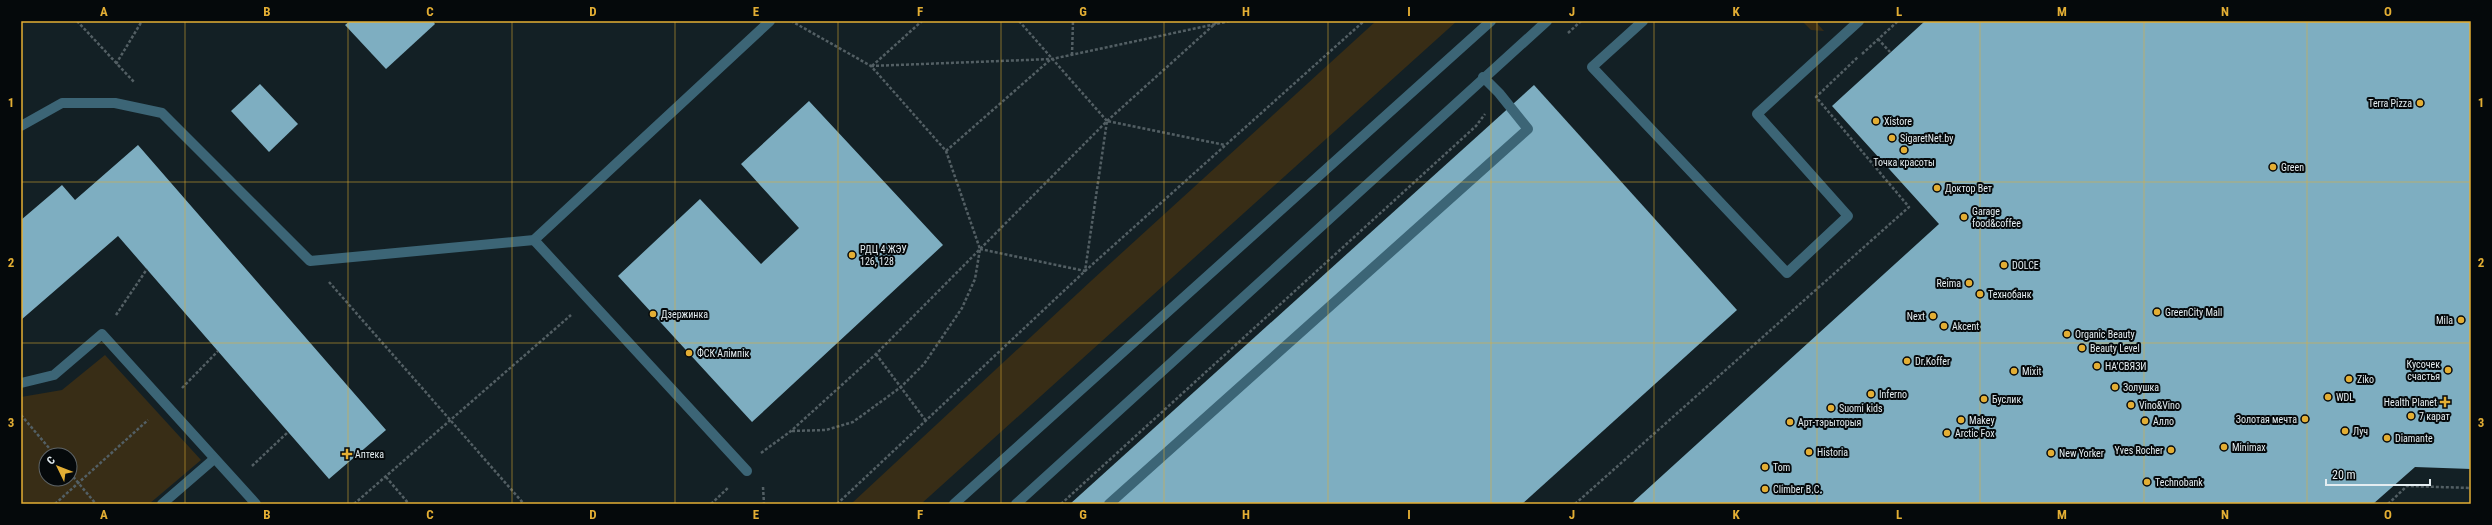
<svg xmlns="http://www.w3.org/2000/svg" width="2492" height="525" font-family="'Roboto Condensed',sans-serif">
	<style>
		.green { fill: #382d16; fill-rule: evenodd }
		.building { fill: #7eaec1 }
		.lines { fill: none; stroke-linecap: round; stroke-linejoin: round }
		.path { stroke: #535f64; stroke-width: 2.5; stroke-dasharray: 3 2; stroke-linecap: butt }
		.service { stroke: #3c6576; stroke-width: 10 }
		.grid { fill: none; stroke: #e3ae34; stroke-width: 1; stroke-opacity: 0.55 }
		.poi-dot { fill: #e3ae34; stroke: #05090b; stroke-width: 1.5 }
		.labels { text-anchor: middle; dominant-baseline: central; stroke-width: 4; stroke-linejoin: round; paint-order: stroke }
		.poi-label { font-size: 10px; fill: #e4edf1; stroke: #05090b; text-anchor: start }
		.neatline { fill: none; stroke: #e3ae34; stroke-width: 1.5 }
		.grid-label { font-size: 13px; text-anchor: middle; font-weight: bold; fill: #e3ae34 }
	</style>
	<rect width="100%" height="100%" fill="#132025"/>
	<g class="green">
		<path d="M1376,21h81l-536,483h-70l240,-223z"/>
		<path d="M1802,21h13l9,10 -13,-1z"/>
		<path d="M105,355l96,105 -52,44h-128v-107l41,-7zM46,455h24v24h-24z"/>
	</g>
	<g class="building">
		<path d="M350,21h83l2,3 -49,45 -41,-44z"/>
		<path d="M1925,21h546v448l-56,-2 -42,37h-742l308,-280 -107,-118z"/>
		<path d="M260,84l38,40 -29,28 -38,-41z"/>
		<path d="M1534,85l203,225 -215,194h-452z"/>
		<path d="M809,101l134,144 -191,177 -134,-146 82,-77 61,65 38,-36 -58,-64z"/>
		<path d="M138,145l248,285 -57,49 -211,-243 -97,84v-100l41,-35 13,15z"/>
	</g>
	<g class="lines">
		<g class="path">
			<path d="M77,21l57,61"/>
			<path d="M1019,21l88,100"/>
			<path d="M1568,33l13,-12"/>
			<path d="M1878,39l12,13"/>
			<path d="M1862,54l36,-33"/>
			<path d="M1072,55l1,-34"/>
			<path d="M116,64l26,-43"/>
			<path d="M871,66l181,-7 178,-38"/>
			<path d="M872,66l50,-45"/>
			<path d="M946,151l105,-92"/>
			<path d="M980,249l105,22 22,-150 118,24"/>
			<path d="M329,282l195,222"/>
			<path d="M116,315l31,-46"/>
			<path d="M876,354l50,67"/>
			<path d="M182,388l36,-37"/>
			<path d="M21,415l34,40"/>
			<path d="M792,431l34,-1 27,-8 48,-35 23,-23 38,-56 13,-29 5,-30 -34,-98 -75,-85 -78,-44"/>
			<path d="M761,453l30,-22 85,-77 231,-233 111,-100"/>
			<path d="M252,466l36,-34"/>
			<path d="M70,473l26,31"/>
			<path d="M386,477l23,27"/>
			<path d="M763,487l1,17"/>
			<path d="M55,504l93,-84"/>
			<path d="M354,504l217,-189"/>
			<path d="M711,504l18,-17"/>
			<path d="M837,504l248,-233 279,-250"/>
			<path d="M1061,504l415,-378 9,-12"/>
			<path d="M1575,504l334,-297 -93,-110 42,-40"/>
			<path d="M2388,504l19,-18 64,2"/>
		</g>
		<g class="service">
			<path d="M1643,21l-51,46 195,206 61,-57 -91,-102 102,-93"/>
			<path d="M21,126l41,-23h53l47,10 148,148 224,-21 236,-219"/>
			<path d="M534,240l213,231"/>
			<path d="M21,383l33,-8 48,-41 154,170"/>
			<path d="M162,504l52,-45"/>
			<path d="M954,504l537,-483"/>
			<path d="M1016,504l531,-483"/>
			<path d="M1109,504l419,-375 -29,-36 -16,-16"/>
		</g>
	</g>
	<path class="grid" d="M185,21v483M348,21v483M512,21v483M675,21v483M838,21v483M1001,21v483M1164,21v483M1328,21v483M1491,21v483M1654,21v483M1817,21v483M1980,21v483M2144,21v483M2307,21v483M21,182h2450M21,343h2450"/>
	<g class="poi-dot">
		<circle cx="2420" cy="103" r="4"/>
		<circle cx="1876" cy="121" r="4"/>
		<circle cx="1892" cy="138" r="4"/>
		<circle cx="1904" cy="150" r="4"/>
		<circle cx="2273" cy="167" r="4"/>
		<circle cx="1937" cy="188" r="4"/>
		<circle cx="1964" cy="217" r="4"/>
		<circle cx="852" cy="255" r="4"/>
		<circle cx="2004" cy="265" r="4"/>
		<circle cx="1969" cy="283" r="4"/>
		<circle cx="1980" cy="294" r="4"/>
		<circle cx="2157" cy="312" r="4"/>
		<circle cx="653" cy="314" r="4"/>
		<circle cx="1933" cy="316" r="4"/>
		<circle cx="2461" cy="320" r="4"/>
		<circle cx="1944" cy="326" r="4"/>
		<circle cx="2067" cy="334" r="4"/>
		<circle cx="2082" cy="348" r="4"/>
		<circle cx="689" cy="353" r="4"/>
		<circle cx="1907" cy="361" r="4"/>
		<circle cx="2097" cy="366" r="4"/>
		<circle cx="2448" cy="370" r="4"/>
		<circle cx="2014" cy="371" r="4"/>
		<circle cx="2349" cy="379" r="4"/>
		<circle cx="2115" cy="387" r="4"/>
		<circle cx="1871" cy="394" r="4"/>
		<circle cx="2328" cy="397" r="4"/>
		<circle cx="1984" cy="399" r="4"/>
		<path d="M2443 396h4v4h4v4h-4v4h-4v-4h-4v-4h4z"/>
		<circle cx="2131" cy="405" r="4"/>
		<circle cx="1831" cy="408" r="4"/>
		<circle cx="2411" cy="416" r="4"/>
		<circle cx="2305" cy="419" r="4"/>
		<circle cx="1961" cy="420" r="4"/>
		<circle cx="2145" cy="421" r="4"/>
		<circle cx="1790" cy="422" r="4"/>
		<circle cx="2345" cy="431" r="4"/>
		<circle cx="1947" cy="433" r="4"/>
		<circle cx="2387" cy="438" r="4"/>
		<circle cx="2224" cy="447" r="4"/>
		<circle cx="2171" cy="450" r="4"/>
		<circle cx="1809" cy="452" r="4"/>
		<circle cx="2051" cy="453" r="4"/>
		<path d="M345 448h4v4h4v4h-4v4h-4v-4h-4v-4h4z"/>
		<circle cx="1765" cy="467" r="4"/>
		<circle cx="2147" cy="482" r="4"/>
		<circle cx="1765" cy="489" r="4"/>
	</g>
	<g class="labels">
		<g class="poi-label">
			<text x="2412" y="103" text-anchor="end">Terra Pizza</text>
			<text x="1884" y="121">Xistore</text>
			<text x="1900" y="138">SigaretNet.by</text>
			<text x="1904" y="162" text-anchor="middle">Точка красоты</text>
			<text x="2281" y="167">Green</text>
			<text x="1945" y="188">Доктор Вет</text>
			<text x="1972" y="211">Garage<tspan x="1972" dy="12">food&amp;coffee</tspan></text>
			<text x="860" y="249">РДЦ 4 ЖЭУ<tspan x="860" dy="12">126, 128</tspan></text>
			<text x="2012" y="265">DOLCE</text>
			<text x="1961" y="283" text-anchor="end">Reima</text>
			<text x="1988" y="294">Технобанк</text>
			<text x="2165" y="312">GreenCity Mall</text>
			<text x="661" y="314">Дзержинка</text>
			<text x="1925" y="316" text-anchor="end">Next</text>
			<text x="2453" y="320" text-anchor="end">Mila</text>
			<text x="1952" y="326">Akcent</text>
			<text x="2075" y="334">Organic Beauty</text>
			<text x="2090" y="348">Beauty Level</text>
			<text x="697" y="353">ФСК Алімпік</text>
			<text x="1915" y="361">Dr.Koffer</text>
			<text x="2440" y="364" text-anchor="end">Кусочек<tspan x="2440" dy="12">счастья</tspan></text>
			<text x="2105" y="366">НАʼСВЯЗИ</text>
			<text x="2022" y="371">Mixit</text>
			<text x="2357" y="379">Ziko</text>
			<text x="2123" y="387">Золушка</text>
			<text x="1879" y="394">Inferno</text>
			<text x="2336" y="397">WDL</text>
			<text x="1992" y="399">Буслик</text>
			<text x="2437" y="402" text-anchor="end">Health Planet</text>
			<text x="2139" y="405">Vino&amp;Vino</text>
			<text x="1839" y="408">Suomi kids</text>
			<text x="2419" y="416">7 карат</text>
			<text x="2297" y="419" text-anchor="end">Золотая мечта</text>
			<text x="1969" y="420">Makey</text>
			<text x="2153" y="421">Алло</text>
			<text x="1798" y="422">Арт-тэрыторыя</text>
			<text x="2353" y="431">Луч</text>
			<text x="1955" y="433">Arctic Fox</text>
			<text x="2395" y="438">Diamante</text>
			<text x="2232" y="447">Minimax</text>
			<text x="2163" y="450" text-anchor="end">Yves Rocher</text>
			<text x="1817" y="452">Historia</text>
			<text x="2059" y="453">New Yorker</text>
			<text x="355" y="454">Аптека</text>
			<text x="1773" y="467">Tom</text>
			<text x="2155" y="482">Technobank</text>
			<text x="1773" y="489">Climber B.C.</text>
		</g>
	</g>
	<rect width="2492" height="525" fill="none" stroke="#05090b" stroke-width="44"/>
	<g transform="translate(58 467) rotate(313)"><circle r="19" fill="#05090b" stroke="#5e6467"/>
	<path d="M0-3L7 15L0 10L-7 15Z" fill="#e3ae34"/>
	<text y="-6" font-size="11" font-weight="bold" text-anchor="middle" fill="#e4edf1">С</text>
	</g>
	<path d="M2326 479v6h104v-6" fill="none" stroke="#e4edf1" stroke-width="2"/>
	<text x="2332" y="479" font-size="12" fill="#e4edf1" stroke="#05090b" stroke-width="3" paint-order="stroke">20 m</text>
	<rect x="22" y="22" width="2448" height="481" class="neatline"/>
	<g class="grid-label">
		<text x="104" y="16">A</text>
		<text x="267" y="16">B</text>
		<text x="430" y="16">C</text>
		<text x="593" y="16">D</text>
		<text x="756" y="16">E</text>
		<text x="920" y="16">F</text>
		<text x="1083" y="16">G</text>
		<text x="1246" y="16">H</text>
		<text x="1409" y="16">I</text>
		<text x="1572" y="16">J</text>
		<text x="1736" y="16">K</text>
		<text x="1899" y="16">L</text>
		<text x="2062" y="16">M</text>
		<text x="2225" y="16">N</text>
		<text x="2388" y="16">O</text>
		<text x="11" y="107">1</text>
		<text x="2481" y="107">1</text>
		<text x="11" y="267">2</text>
		<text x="2481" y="267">2</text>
		<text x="11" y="427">3</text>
		<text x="2481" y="427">3</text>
		<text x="104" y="519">A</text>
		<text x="267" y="519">B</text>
		<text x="430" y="519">C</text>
		<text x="593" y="519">D</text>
		<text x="756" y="519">E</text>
		<text x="920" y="519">F</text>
		<text x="1083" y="519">G</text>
		<text x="1246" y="519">H</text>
		<text x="1409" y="519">I</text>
		<text x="1572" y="519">J</text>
		<text x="1736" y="519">K</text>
		<text x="1899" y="519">L</text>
		<text x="2062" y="519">M</text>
		<text x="2225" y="519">N</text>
		<text x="2388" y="519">O</text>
	</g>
</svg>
